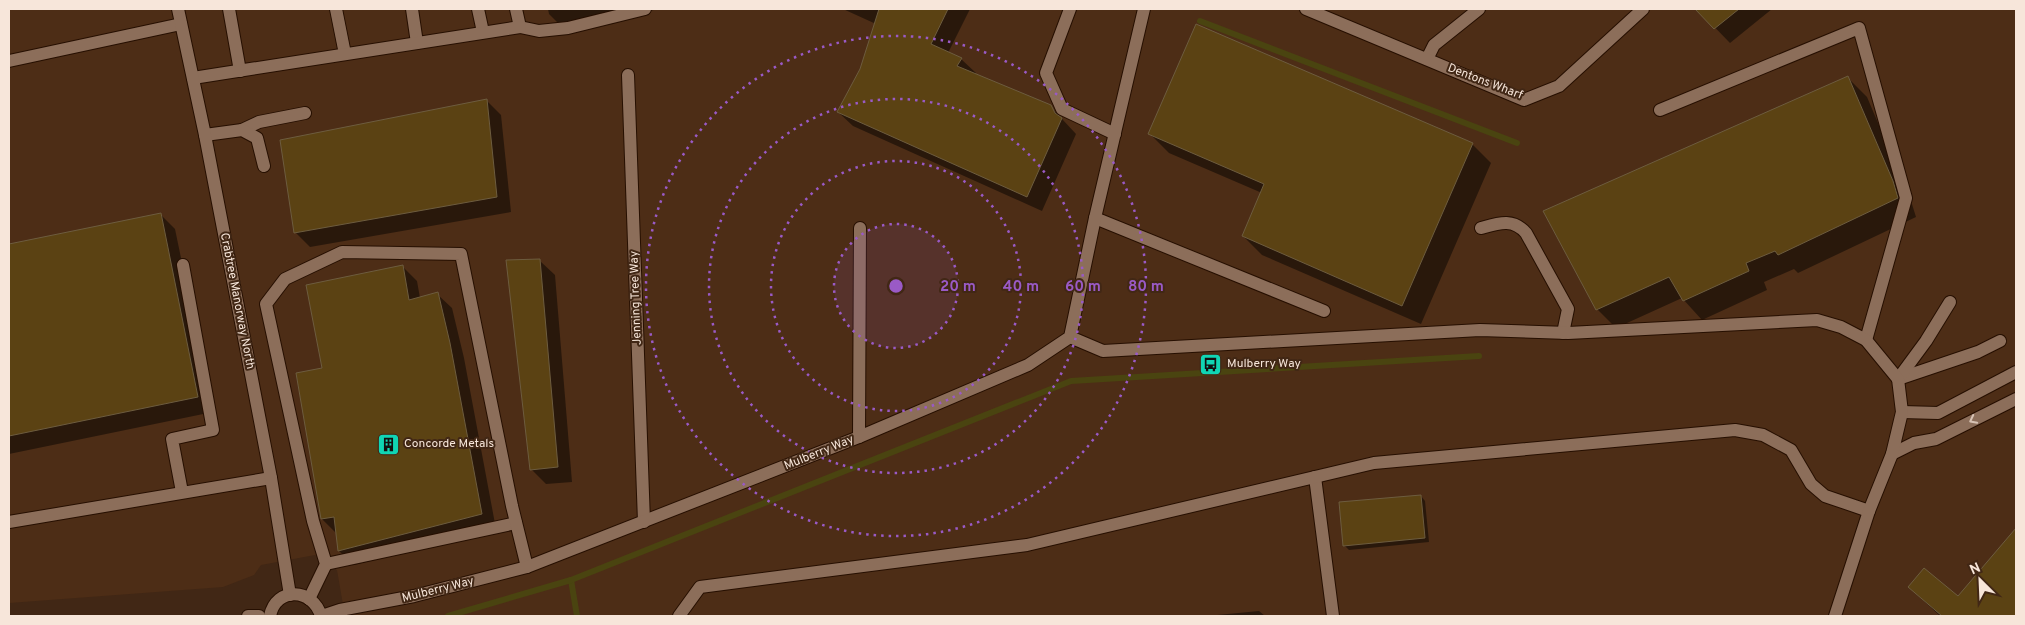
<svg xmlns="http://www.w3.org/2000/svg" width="2025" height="625" font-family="Overpass,sans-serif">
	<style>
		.built { fill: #4d2d16 }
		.shadow { fill: #0007 }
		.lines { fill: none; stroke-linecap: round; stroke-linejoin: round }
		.stream { stroke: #4a4410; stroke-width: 6 }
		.building { fill: #5b4213; stroke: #6d5c3f }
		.service-casing { stroke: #260f01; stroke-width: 14 }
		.minor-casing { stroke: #260f01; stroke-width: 14 }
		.service { stroke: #8c6e5a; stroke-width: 12 }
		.minor { stroke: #8c6e5a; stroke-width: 12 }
		.oneway { stroke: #d7c2b4 }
		.ring { fill: none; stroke: #9a5ac6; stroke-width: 2.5; stroke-dasharray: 2.5 5 }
		.labels { text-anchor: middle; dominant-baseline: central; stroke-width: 4; stroke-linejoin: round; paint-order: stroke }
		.street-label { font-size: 12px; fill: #f7e6da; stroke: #412715 }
		.poi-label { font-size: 12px; fill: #f7e6da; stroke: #412715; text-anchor: start }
		.centre { fill: #9a5ac6; stroke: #412715; stroke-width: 2.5 }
		.ring-label { font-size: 15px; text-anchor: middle; font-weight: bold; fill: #9a5ac6; stroke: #412715; stroke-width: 4; stroke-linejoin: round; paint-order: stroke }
	</style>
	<rect width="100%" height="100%" fill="#412715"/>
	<path class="built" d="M9,9h2007v607h-1671l-8,-46 -22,-15 -54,10 -7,10 -31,12 -214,16z"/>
	<g class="shadow">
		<path d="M548,9h105l1,1 -90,19 -15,-15z"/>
		<path d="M843,9h127l-22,44 13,6 15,14 -1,2 75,31 26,28 -34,77 -189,-85 -15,-14 23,-42 15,-46z"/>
		<path d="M1697,9h75l-42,34z"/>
		<path d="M1848,78l19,19 44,104 5,16 -118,56 -4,-4 -30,13 3,8 -65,30 -20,-22 -66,30 -19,-19z"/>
		<path d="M486,100l15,15 10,97 -201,35 -15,-15z"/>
		<path d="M1150,134l322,10 19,19 -70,161 -159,-69 -19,-19 19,-43 -93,-40z"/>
		<path d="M160,214l15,15 38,183 -204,42v-208z"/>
		<path d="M540,261l15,14 17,207 -26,2 -15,-15z"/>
		<path d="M402,266l15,15 3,17 17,-4 15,14 12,50 32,171 -142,36 -15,-14 -2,-17 -15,-15 1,-150z"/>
		<path d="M1421,496l4,5 4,41 -80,8 -5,-5z"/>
		<path d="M2016,529v87h-76l-31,-29 50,11z"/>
		<path d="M1259,611l6,5h-58z"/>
	</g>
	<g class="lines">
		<g class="stream">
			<path d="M1200,21l317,122"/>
			<path d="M571,580l6,36"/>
			<path d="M448,616l123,-36 500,-199 408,-25"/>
		</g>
	</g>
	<g class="building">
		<path d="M879,9h69l-17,35 31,14 -5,8 94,39 4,8 7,5 -35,79 -190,-85 23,-43z"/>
		<path d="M1695,9h44l-25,20z"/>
		<path d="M1196,24l277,119 -71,163 -160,-70 22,-52 -116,-50z"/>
		<path d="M1848,76l45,105 5,17 -120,57 -3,-4 -29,12 3,8 -66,30 -14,-24 -73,33 -53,-99z"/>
		<path d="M487,99l10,98 -203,36 -14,-93z"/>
		<path d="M161,213l37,184 -189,39v-192z"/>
		<path d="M540,259l18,208 -28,3 -24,-210z"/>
		<path d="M403,265l6,35 29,-8 12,51 32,171 -144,37 -4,-34 -13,2 -25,-146 26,-5 -16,-83z"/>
		<path d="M1421,495l4,43 -82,8 -4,-44z"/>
		<path d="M2016,528v88h-74l-34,-29 16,-19 34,28z"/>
	</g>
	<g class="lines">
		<defs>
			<g id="service">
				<path d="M229,9l11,62"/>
				<path d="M336,9l9,45"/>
				<path d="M412,9l5,34"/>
				<path d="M478,9l5,23"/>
				<path d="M520,27l19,4 29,-3 77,-19"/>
				<path d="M1427,59l7,-14 45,-36"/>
				<path d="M9,61l172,-37"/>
				<path d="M193,78l327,-51 -4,-18"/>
				<path d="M1660,110l199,-82 47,170 -40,142"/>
				<path d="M242,130l17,-8 46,-9"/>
				<path d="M205,135l37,-5 15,8 7,28"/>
				<path d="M1095,218l229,93"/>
				<path d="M1481,228c18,-5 32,-10 45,5l42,76 -5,24"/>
				<path d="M1898,379l80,-27 22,-11"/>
				<path d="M1898,379l28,-38 24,-39"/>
				<path d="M1902,412l36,1 78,-41"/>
				<path d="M859,437l1,-209"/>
				<path d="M1892,454l22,-11 22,-4 80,-40"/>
				<path d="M1315,477l18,139"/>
				<path d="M182,492l-10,-53 41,-9 -30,-165"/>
				<path d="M9,522l262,-44"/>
				<path d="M326,564l190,-41"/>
				<path d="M309,599l17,-35 -13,-43 -47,-217 19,-25 57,-27 119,2 51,252 15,61"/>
				<path d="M679,616l21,-29 327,-42 347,-82 361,-33 28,5 28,15 20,34 14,12 44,15"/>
			</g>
			<g id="minor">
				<path d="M178,9l27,126 66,343 19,117"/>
				<path d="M1070,9l-24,64 16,36 53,25"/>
				<path d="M1306,9l218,91 35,-14 84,-77"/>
				<path d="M628,75l16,447"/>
				<path d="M1070,337l33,14 377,-21 88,3 249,-13 24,7 25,13 32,39 4,33 -10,42 -23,57 -34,105"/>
				<path d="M248,616h11"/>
				<path d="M270,616c6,-30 43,-28 51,0"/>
				<path d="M322,616l18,-6 74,-14 113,-29 332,-130 169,-72 42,-28 25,-119 49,-209"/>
			</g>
		</defs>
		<use href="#service" class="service-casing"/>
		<use href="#minor" class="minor-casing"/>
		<use href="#service" class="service"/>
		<use href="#minor" class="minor"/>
	</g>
	<defs><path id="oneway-chevron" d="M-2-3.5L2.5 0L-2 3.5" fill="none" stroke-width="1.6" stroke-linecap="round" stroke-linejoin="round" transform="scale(1.25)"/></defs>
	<use class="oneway" href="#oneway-chevron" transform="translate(1973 420) rotate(153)"/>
	<circle cx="896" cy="286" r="62" fill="#9a5ac6" fill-opacity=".12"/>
	<g class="ring">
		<circle cx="896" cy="286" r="62"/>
		<circle cx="896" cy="286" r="125"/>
		<circle cx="896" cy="286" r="187"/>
		<circle cx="896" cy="286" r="250"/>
	</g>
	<defs>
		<symbol id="bus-square" viewBox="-11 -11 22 22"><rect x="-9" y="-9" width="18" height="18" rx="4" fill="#10d5b4" stroke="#412715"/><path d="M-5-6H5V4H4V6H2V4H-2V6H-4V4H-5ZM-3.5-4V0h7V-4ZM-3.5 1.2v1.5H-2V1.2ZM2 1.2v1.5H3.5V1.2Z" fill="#111"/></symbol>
		<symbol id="building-square" viewBox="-11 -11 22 22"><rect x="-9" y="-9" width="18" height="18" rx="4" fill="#10d5b4" stroke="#412715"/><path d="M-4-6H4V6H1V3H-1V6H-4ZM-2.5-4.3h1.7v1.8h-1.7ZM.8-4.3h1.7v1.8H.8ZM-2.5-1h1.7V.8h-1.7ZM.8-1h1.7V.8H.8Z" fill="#111"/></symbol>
	</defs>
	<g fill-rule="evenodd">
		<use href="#bus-square" x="1198" y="352" width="25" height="25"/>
		<use href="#building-square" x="376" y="432" width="25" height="25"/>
	</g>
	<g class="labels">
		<g class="street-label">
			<text transform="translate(1485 82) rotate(21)">Dentons Wharf</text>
			<text transform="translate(636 298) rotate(-92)">Jenning Tree Way</text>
			<text transform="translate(237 301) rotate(79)">Crabtree Manorway North</text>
			<text transform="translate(819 453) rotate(-22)">Mulberry Way</text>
			<text transform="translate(438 590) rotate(-14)">Mulberry Way</text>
		</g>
		<g class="poi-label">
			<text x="1227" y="364">Mulberry Way</text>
			<text x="404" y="444">Concorde Metals</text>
		</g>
	</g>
	<circle cx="896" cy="286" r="8" class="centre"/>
	<g class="ring-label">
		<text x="958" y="291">20 m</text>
		<text x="1021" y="291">40 m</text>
		<text x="1083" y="291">60 m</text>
		<text x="1146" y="291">80 m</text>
	</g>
	<rect width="2025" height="625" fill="none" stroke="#f7e6da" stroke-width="20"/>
	<g transform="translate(1980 580) rotate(336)" stroke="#412715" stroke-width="4" paint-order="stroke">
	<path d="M0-4L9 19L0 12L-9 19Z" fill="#f7e6da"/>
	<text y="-8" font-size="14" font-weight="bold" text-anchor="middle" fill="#f7e6da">N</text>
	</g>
</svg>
